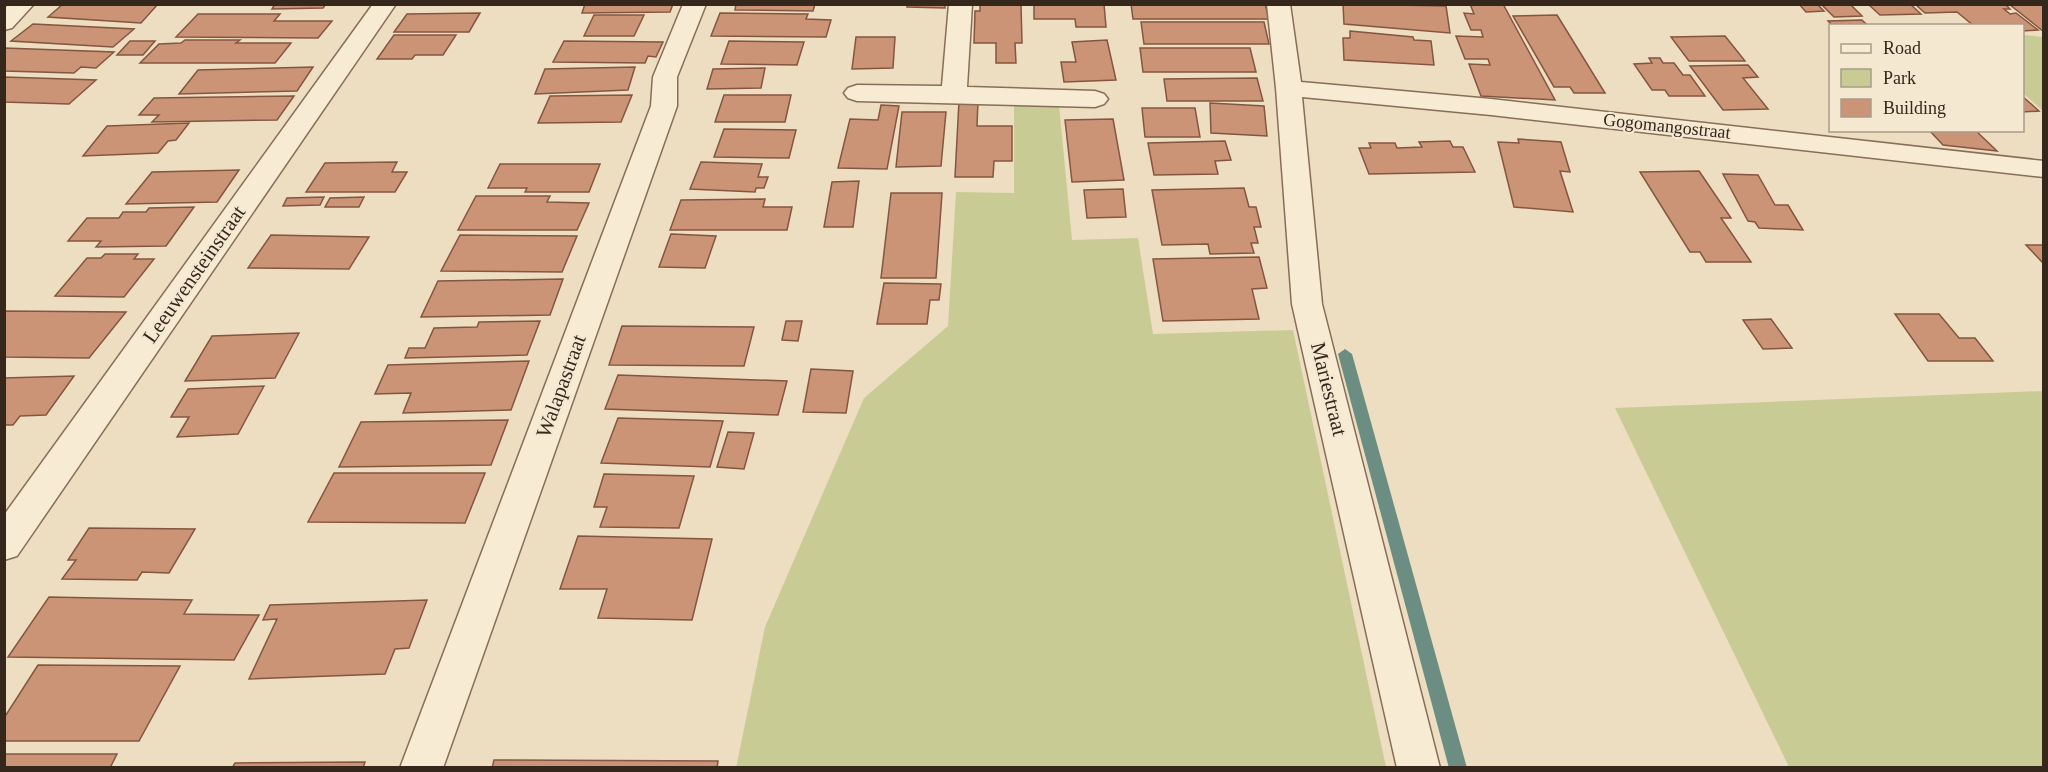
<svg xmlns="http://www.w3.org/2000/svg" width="2048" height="772" font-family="'Times New Roman',serif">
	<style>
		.green { fill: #c9cb95 }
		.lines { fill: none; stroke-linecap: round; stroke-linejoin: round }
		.stream { fill: #6b8d82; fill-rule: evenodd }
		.building { fill: #cb9477; stroke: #85563f; stroke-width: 1.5 }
		.street-casing { stroke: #866e59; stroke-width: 3 }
		.street { fill: #f8ebd4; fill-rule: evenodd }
		.labels { text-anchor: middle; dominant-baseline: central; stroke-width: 4.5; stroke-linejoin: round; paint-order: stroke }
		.far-street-label { font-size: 18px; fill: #36271d; stroke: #f5e8d1 }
		.street-label { font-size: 21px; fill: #36271d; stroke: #f5e8d1 }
	</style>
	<rect width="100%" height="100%" fill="#edddc1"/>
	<g class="green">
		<path d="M2023,35l20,2v74l-20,-18z"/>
		<path d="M1014,104l45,1 13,135 66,-2 15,96 140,-4 93,437 -650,1 29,-141 99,-229 84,-72 8,-134 58,1z"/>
		<path d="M2043,391v376h-254l-174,-359z"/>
	</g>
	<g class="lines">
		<path class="stream" d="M1345,349l7,5 115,414h-18l-111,-414z"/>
	</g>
	<g class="building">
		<path d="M63,4h95l-17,19 -93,-6z"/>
		<path d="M275,4h51l-3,4 -51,1z"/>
		<path d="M585,4h88l-3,8 -88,1z"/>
		<path d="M736,4h79l-2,7 -78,-1z"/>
		<path d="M907,4h38v4l-38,-1z"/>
		<path d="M1021,4l1,39h-7l1,20h-20v-20h-22l1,-32h5v-6z"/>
		<path d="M1034,4h70l2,23h-30l-1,-8h-41z"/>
		<path d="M1131,4h134l4,15h-136z"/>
		<path d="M1343,4l103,2 4,27 -106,-9z"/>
		<path d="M1470,4h33l52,96 -74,-4 -12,-32 21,1 -2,-6h-23l-9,-23 27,1 -2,-7h-10l-7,-17 10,1z"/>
		<path d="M1799,4h18l7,7 -18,1z"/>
		<path d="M1821,4h29l12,12 -28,1z"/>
		<path d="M1868,4h42l11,10 -41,1z"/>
		<path d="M1915,4h90l5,5h-6l6,5 6,-1 22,17 -16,1v-5h-48l-17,-14 -32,1z"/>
		<path d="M2009,4h35v28z"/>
		<path d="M480,13l-11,19h-75l13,-18z"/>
		<path d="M720,13l88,1 -2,5 25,1 -5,17 -115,-1z"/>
		<path d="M198,14h82l-6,7h58l-14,17 -142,-1z"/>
		<path d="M594,15h50l-10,21h-50z"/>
		<path d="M1557,15l48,78h-31l-4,-6h-16l-41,-71z"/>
		<path d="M1862,20l6,6h-35l-5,-5z"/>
		<path d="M1141,22h123l5,22h-125z"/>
		<path d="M33,24l101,5 -21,18 -102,-6z"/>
		<path d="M1350,31l63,6 1,3 17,1 3,24 -90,-5 -1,-22h7z"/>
		<path d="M394,35h62l-13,20h-28l-3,4h-35z"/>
		<path d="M1725,36l20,25h-56l-18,-24z"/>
		<path d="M856,37h39l-2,31 -41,1z"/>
		<path d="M185,40h55l-4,3h55l-16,20h-135l19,-19 22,-1z"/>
		<path d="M1107,40l9,40 -52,2 -3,-20h15l-4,-20z"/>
		<path d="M130,41h25l-12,14h-26z"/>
		<path d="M564,41l99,1 -7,15 -8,-1 -3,7 -92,-1z"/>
		<path d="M729,41l75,1 -7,23 -76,-1z"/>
		<path d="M4,48l110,4 -18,16 -15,-1 -7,6 -70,-2z"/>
		<path d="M1140,48h110l6,24h-113z"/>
		<path d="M1649,58h11l3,5h11l9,12h7l15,21h-36l-4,-6h-13l-18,-26 18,-1z"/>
		<path d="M1748,65l10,12 -15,1 25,31 -45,1 -33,-44z"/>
		<path d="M313,67l-16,24 -118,3 19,-24z"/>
		<path d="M635,67l-7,23 -93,4 10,-25z"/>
		<path d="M765,68l-4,20 -54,1 6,-20z"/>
		<path d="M4,77l92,3 -27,24 -65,-2z"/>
		<path d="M1257,78l6,23h-96l-3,-22z"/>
		<path d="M632,95l-11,27 -83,1 12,-27z"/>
		<path d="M724,95h67l-6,27h-70z"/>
		<path d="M294,96l-17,24 -125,2 7,-7h-20l15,-17z"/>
		<path d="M2022,96l17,15 -17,1z"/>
		<path d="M959,101h19l-1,25h35v35h-18l-1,16h-38z"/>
		<path d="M1210,103l54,3 3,30 -56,-3z"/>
		<path d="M881,105l18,1 -12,63 -49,-1 12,-49 28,1z"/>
		<path d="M1142,108h53l5,29h-55z"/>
		<path d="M902,112h44l-5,54 -45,1z"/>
		<path d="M1113,119l11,61 -52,2 -7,-62z"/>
		<path d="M189,123l-13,17 -8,1 -10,12 -75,3 24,-30z"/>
		<path d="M724,129l72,1 -7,28 -75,-1z"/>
		<path d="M1929,130h46l22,21 -54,-6z"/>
		<path d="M1518,139l43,3 9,30 -10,-1 13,41 -59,-5 -16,-65 21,1z"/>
		<path d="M1225,141l6,19 -16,1 3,13 -64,1 -6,-32z"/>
		<path d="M1450,141l3,6h10l12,25 -106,2 -10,-26h12l-2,-5h26l2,5 25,-1 -3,-5z"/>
		<path d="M397,162l-5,10h15l-12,20h-89l19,-29z"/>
		<path d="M701,162l61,2 -4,13h10l-4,11h-8l-1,4 -65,-3z"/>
		<path d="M500,164h100l-11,28h-64l2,-4h-39z"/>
		<path d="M239,170l-22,32 -91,2 26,-32z"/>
		<path d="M1699,171l32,47h-10l30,44h-45l-6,-10h-10l-50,-80z"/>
		<path d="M1723,174l35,1 17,30h13l15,25 -44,-2 -4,-6 -7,-1z"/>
		<path d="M859,181l-6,46h-29l8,-45z"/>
		<path d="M1244,188l5,19h7l5,20h-7l4,16h-7l3,10 -44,1 -2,-10 -46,1 -10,-55z"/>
		<path d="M1123,189l3,28 -39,1 -3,-28z"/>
		<path d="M891,193h51l-6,85h-55z"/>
		<path d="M476,196h74l-3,6 42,1 -12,27h-119z"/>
		<path d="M324,197l-4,8 -37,1 4,-8z"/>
		<path d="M364,197l-5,10h-34l5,-9z"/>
		<path d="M765,199l-2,8h29l-5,23h-117l11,-30z"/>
		<path d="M194,207l-28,39 -70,1 5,-6h-33l19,-23h32l4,-6h23l3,-4z"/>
		<path d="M671,234l45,2 -11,32 -46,-1z"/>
		<path d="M271,235l98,2 -20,32 -101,-1z"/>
		<path d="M460,235l117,1 -15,36 -121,-1z"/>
		<path d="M2026,245h18v19z"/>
		<path d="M105,254h33l-4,5h20l-30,38 -69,-1 32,-38h14z"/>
		<path d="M1259,257l8,31 -15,1 7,30 -96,2 -10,-62z"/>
		<path d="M563,279l-13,36 -129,2 17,-36z"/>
		<path d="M884,283l57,1 -2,16h-9l-3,24h-50z"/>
		<path d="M4,311l122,1 -37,46 -85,-1z"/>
		<path d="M1895,314h44l20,24h16l18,23h-65z"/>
		<path d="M1771,319l21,29 -29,1 -20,-29z"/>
		<path d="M540,321l-13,34 -122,3 4,-10h16l9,-20 43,-1 2,-5z"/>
		<path d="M786,321h16l-4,20 -16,-1z"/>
		<path d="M622,326l132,1 -10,39 -135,-1z"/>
		<path d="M299,333l-24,45 -90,3 27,-45z"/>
		<path d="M529,361l-18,49 -108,3 8,-20 -36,1 13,-29z"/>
		<path d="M811,369l42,2 -7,42 -43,-1z"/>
		<path d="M618,375l169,6 -9,34 -173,-6z"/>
		<path d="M74,376l-28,39 -26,1 -7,9h-9v-47z"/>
		<path d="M264,386l-26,48 -61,3 12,-20h-18l17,-28z"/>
		<path d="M618,418l105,3 -13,46 -109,-4z"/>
		<path d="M508,420l-17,45 -152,2 22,-45z"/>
		<path d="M728,432l26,1 -10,36 -27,-2z"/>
		<path d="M334,473h151l-20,50 -157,-1z"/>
		<path d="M604,474l90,2 -15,52 -79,-1 7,-20h-13z"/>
		<path d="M89,528l106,1 -26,44 -27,-1 -5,8 -75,-1 14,-19h-8z"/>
		<path d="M578,536l134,3 -20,81 -94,-2 9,-29h-47z"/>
		<path d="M49,597l143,3 -8,14 75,1 -25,45 -226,-3z"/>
		<path d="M427,600l-18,48 -14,1 -10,25 -136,5 28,-60 -14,1 7,-15z"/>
		<path d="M38,665l142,1 -41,75h-135v-23z"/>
		<path d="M4,754h113l-7,14h-106z"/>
		<path d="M494,760l224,1 -1,7h-225z"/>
		<path d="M365,762l-2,6h-131l3,-5z"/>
	</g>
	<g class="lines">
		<defs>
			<g id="street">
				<path d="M9,4h25l-22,24 -8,2v-21z"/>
				<path d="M373,4h23l-379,552 -13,4v-45z"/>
				<path d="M683,4h23l-29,73v29l-234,662h-43l251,-662 2,-29z"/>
				<path d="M949,4h23l-5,83 128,4 9,3 4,5 -4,5 -9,3 -238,-6 -9,-3 -4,-5 4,-5 9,-3 85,1z"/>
				<path d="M1267,4h23l11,78 190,17 553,62v16l-553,-62 -189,-18 20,207 118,464h-43l-105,-464 -16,-216z"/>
			</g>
		</defs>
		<use href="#street" class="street-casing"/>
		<use href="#street" class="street"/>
	</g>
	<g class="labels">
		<g class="far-street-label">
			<text transform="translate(1667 126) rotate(6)">Gogomangostraat</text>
		</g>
		<g class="street-label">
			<text transform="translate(194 274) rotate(-55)">Leeuwensteinstraat</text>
			<text transform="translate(561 386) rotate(-70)">Walapastraat</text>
			<text transform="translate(1329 389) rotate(76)">Mariestraat</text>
		</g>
	</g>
	<rect width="2048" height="772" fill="none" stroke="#36271d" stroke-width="12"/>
	<rect x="1829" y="24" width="195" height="108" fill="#f5e8d1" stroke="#a99b89" stroke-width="1.5"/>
	<rect x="1841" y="44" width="30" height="9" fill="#f8ebd4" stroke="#a99b89" stroke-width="1.5"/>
	<text x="1883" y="54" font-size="18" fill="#36271d">Road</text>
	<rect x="1841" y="69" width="30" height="18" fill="#c9cb95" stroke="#a99b89" stroke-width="1.5"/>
	<text x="1883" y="84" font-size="18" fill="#36271d">Park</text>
	<rect x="1841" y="99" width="30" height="18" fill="#cb9477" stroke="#a99b89" stroke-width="1.5"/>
	<text x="1883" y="114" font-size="18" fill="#36271d">Building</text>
</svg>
